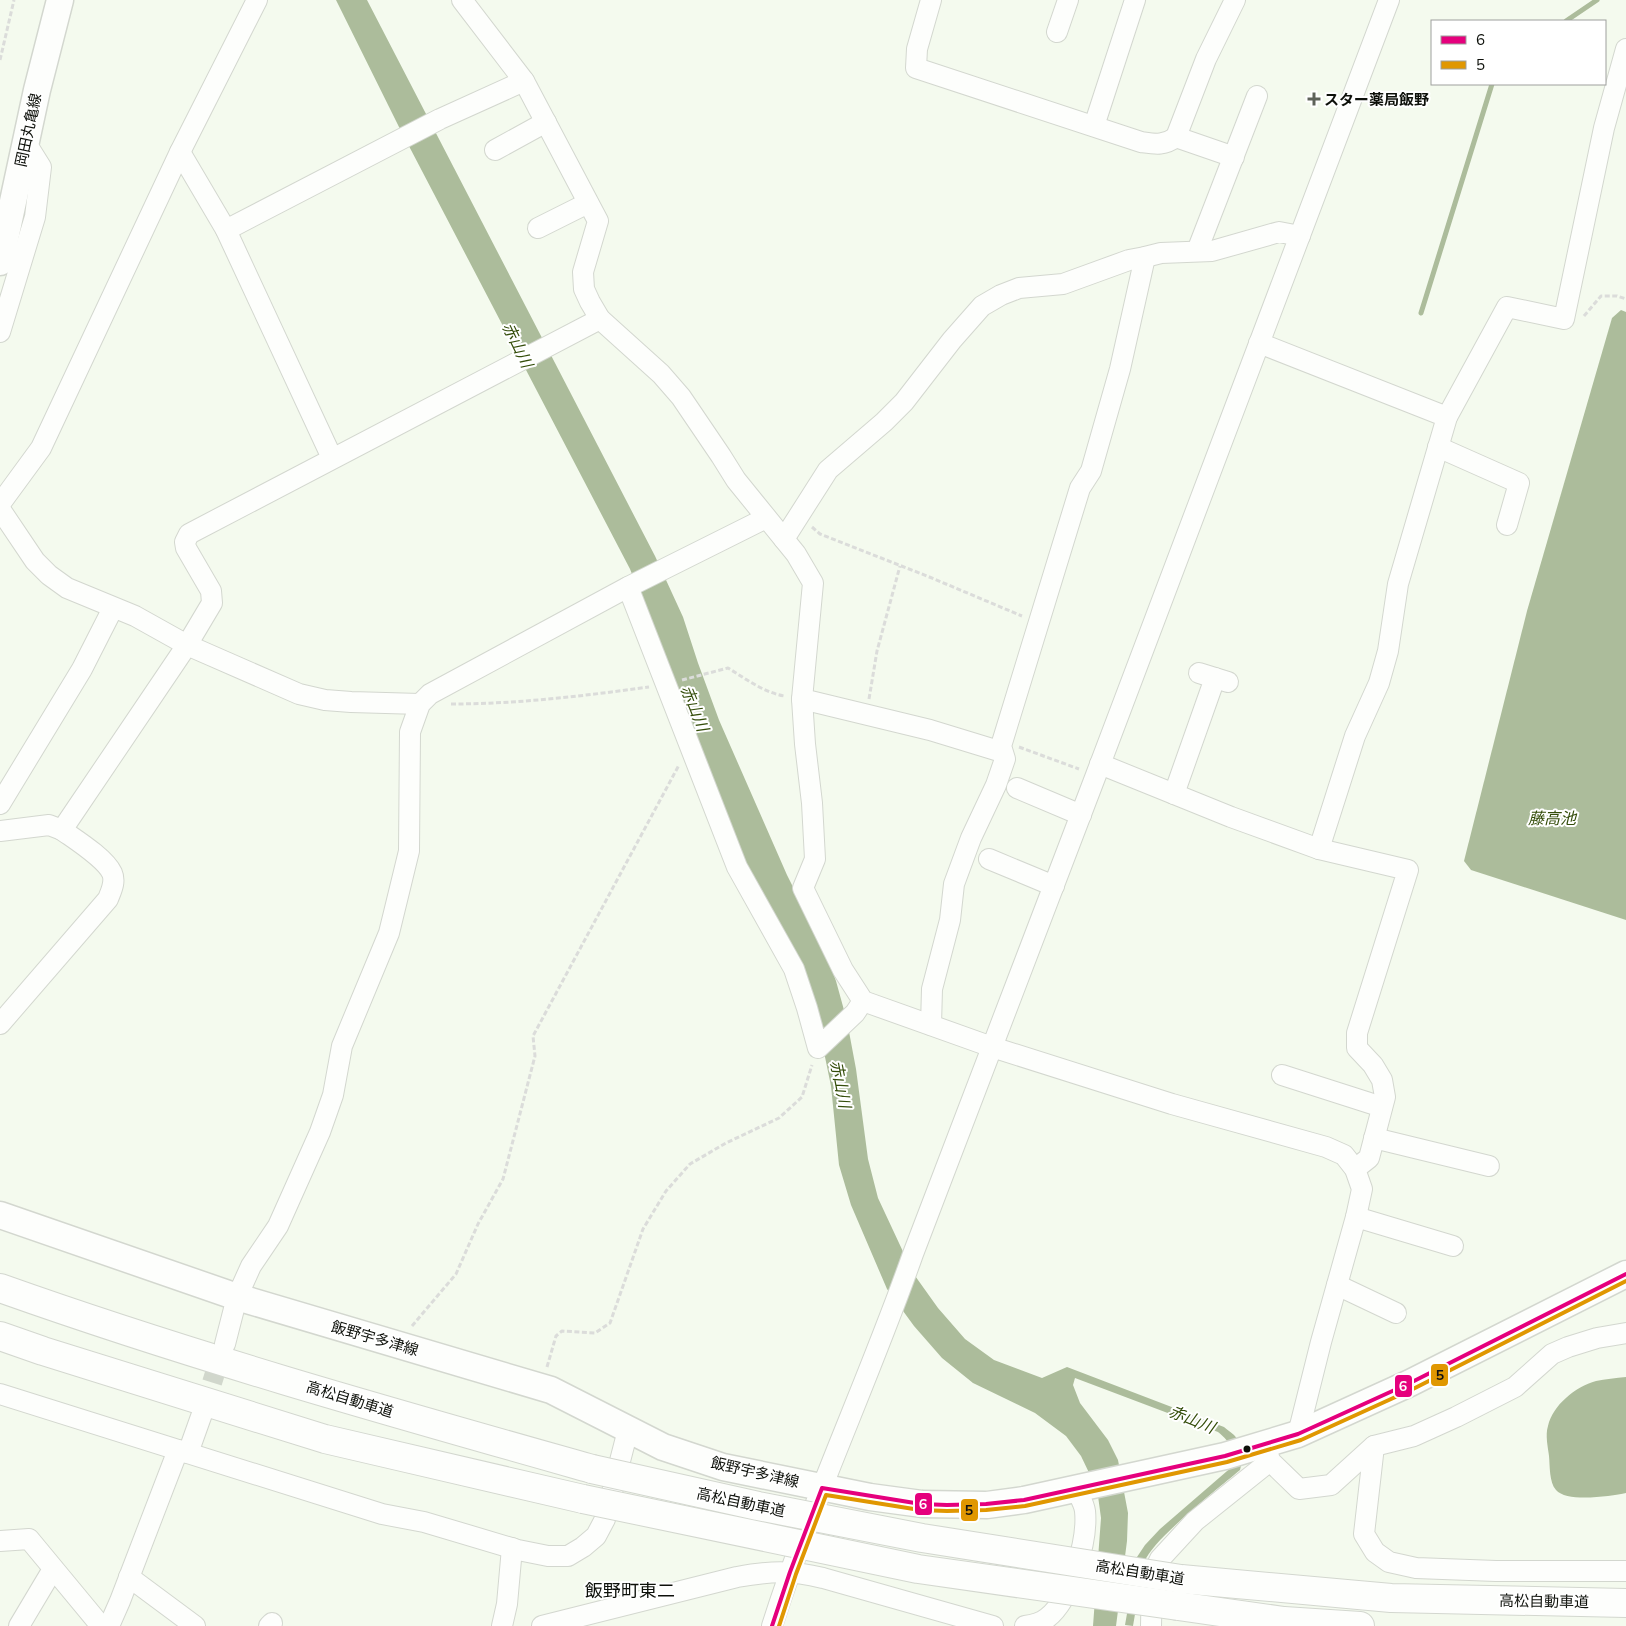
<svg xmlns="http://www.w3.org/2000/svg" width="1626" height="1626" font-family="Mulish,'Noto Sans JP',sans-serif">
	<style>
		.water { fill: #acbc9b }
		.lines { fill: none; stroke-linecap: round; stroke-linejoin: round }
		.stream { stroke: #acbc9b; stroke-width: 5 }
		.minor-tunnel { stroke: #d1d7cc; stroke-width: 20; stroke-dasharray: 20 10; stroke-linecap: butt }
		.minor-casing { stroke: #d3d7cf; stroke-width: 22 }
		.major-casing { stroke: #d3d7cf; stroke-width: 29 }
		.highway-casing { stroke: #d3d7cf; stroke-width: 30 }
		.path { stroke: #dbdcda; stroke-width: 3; stroke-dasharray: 5 2.5; stroke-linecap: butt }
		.minor { stroke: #fdfefc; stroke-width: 20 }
		.major { stroke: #fdfefc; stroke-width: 26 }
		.highway { stroke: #fdfefc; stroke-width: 28 }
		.highway-bridge-casing { stroke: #d3d7cf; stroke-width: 30; stroke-linecap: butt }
		.highway-bridge { stroke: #fdfefc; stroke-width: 28 }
		.bus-1-casing { stroke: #fff; stroke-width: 8 }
		.bus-2-casing { stroke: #fff; stroke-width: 8 }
		.bus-1 { stroke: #e5007d; stroke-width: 4 }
		.bus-2 { stroke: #e09701; stroke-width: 4 }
		.poi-dot { fill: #5e625a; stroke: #fff; stroke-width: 2 }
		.bus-dot { fill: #0d100a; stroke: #fff; stroke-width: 2 }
		.labels { text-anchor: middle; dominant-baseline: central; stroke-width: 4; stroke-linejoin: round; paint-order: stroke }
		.poi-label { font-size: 15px; font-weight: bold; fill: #0d100a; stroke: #fff; text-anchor: start }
		.street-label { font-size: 15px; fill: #0d100a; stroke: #fff }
		.water-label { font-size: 16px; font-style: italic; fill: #344d0a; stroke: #fff }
		.quarter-label { font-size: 18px; fill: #0d100a; stroke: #fff }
		.line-badge { stroke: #fff; stroke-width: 2 }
		.badge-label { font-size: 14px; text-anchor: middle; font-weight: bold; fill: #fff }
		.pale-badge-label { font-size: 14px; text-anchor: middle; font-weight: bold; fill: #111 }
	</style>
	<rect width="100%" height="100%" fill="#f4faee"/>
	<g class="water">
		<path d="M336,0h31l288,556 28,61 15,46 21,57 68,155 36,72 13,34 11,40 9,48 12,90 10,39 35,75 25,35 27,31 29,21 48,18 25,-11 157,60c3,3 7,5 10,8 7,7 9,26 6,35 -20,17 -88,70 -95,91 -6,21 -8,44 -12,65l-8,-1 12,-68 8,-12 15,-16 74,-64c-3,-16 -2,-22 -16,-33l-143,-54 -2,7 7,18 28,37 10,20 10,53 -1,28 -11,85h-23l8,-108 -3,-22 -6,-17 -11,-23 -15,-20 -31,-23 -62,-30 -31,-25 -28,-32 -27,-37 -36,-84 -12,-40 -8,-79 -6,-29 -20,-68 -50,-102 -125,-318 -231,-442z"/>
		<path d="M1621,310l5,2v608l-155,-50 -7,-9 63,-250 85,-293z"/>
		<path d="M1626,1377v116c-15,3 -59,10 -70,-3 -7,-8 -6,-24 -7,-34 -1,-8 -4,-21 -1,-30 5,-21 27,-39 48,-45 9,-2 20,-3 30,-4z"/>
	</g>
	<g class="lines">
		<g class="stream">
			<path d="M1566,21l31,-21"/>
			<path d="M1421,313l71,-229"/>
		</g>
		<path class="minor-tunnel" d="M203,1411l20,-63"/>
		<defs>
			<g id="minor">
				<path d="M462,0l62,81 74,140 -15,51 1,17 6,13 10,17 61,55 20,23 40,59 15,24 60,74 17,29 -11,116 3,45 7,59 3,56 -12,29 40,82 20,31 129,46 180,57 154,43 18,8 11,14 7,20 -6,28 -35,125 -23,92"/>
				<path d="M931,0l-14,49 -1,19 225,74c14,2 23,4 35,-5l30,-78 29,-59"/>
				<path d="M1057,32l11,-32"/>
				<path d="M1094,126l41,-126"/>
				<path d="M1176,137l58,20"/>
				<path d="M495,150l51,-28"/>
				<path d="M180,152l46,78 106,228"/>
				<path d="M538,228l50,-25"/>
				<path d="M226,230l214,-111 84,-38"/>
				<path d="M1197,251l60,-155"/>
				<path d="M0,332l35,-115 6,-50 -15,-24"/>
				<path d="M1259,343l188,74"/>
				<path d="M1438,447l81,36 -12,42"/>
				<path d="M0,504l41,-56 139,-296 77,-152"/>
				<path d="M0,509l35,52 14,14 18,13 68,28 52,29 112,49 26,6 26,2 69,2"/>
				<path d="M784,539l44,-69 56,-48 20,-20 48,-62 30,-34 19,-11 18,-7 44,-4 66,-24 16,-3 16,-4 51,-2 67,-19 21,4"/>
				<path d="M628,587l109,280 57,102 13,39 11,40 37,-35 8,-12"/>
				<path d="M1199,673l29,9"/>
				<path d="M802,699l128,31 72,22"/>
				<path d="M1100,764l131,53 88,32 89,21 -51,163v15l16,17 9,15 3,17 -16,61 -14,11"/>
				<path d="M1017,788l64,27"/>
				<path d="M1174,794l41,-116"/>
				<path d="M0,804l82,-135 31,-61"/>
				<path d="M0,831l49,-6 13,5"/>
				<path d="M1319,849l36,-113 24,-53 9,-32 10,-67 49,-167 60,-110 57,12 40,-191 22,-79"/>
				<path d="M989,859l65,27"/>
				<path d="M0,1024l108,-125c3,-8 8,-17 4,-26 -7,-15 -36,-33 -50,-43l125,-185 25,-42 -1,-12 -25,-43 -1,-6 4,-8 411,-215"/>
				<path d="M931,1025l1,-36 18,-69 4,-36 17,-46 25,-53 9,-26 -4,-13 79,-258 11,-17 29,-102 25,-112"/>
				<path d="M1282,1075l100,32"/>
				<path d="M1374,1138l115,28"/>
				<path d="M1356,1217l97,29"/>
				<path d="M1337,1285l59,28"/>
				<path d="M225,1344l12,-47 14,-31 27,-40 42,-94 13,-37 9,-49 47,-113 20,-82 1,-119 10,-28 10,-10 198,-107 138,-69"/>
				<path d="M0,1394l382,120 42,8 94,28 30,6h20l15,-9 13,-11 9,-17 23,-89"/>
				<path d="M1266,1445l4,16 29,28 32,-4 43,-39 40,-10 42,-19 59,-30 37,-33 16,-7 29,-9 29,-5"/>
				<path d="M1374,1446l-10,88 11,18 14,10 27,6 80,3h130"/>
				<path d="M188,1453l15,-42"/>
				<path d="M0,1541l29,-2 72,87"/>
				<path d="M129,1577l66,49"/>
				<path d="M19,1626l34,-57"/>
				<path d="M109,1626l11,-25 58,-151"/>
				<path d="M269,1626l3,-3"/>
				<path d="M502,1626l5,-22 5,-56"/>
				<path d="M542,1626l195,-49c34,-6 53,-7 86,1l170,48"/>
				<path d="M772,1626c40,-126 97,-247 141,-372l183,-479 293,-775"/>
				<path d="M1025,1626c8,-1 16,-3 22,-8 24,-18 41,-78 38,-107 -1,-8 -6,-15 -9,-22"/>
				<path d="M1151,1626l1,-50 8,-17 35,-38 75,-60"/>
			</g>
			<g id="major">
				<path d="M0,262l37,-172 23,-90"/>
				<path d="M0,1215l237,82 314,93 112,57 60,20 147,30 52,7 65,1 37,-5 201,-44 73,-22 112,-51 216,-109"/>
			</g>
			<g id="highway">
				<path d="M0,1288c194,69 394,125 592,181"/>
				<path d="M0,1336l43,15 282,88 258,60"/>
				<path d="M1181,1579l210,19 235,5"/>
				<path d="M1178,1606l106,15 76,5"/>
			</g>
		</defs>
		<use href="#minor" class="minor-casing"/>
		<use href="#major" class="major-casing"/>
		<use href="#highway" class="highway-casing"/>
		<g class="path">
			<path d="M0,60l14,-60"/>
			<path d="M1584,316l17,-20h16l9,3"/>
			<path d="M812,527l8,7 107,42 95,40"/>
			<path d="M682,680l46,-12c18,11 35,24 56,28"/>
			<path d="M869,699l8,-48 23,-85"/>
			<path d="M451,704c66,0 132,-8 198,-17"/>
			<path d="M1019,747l60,22"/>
			<path d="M412,1326l44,-52 22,-50 25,-45 32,-123 -2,-20 146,-271"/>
			<path d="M547,1367l9,-31 6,-5 33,2 15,-10 33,-94 23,-38 24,-27 36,-21 53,-25 23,-21 10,-32"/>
		</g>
		<use href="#minor" class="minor"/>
		<use href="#major" class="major"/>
		<use href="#highway" class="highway"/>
		<defs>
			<g id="highway-bridge">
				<path d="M592,1469l166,37 164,32 259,41"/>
				<path d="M583,1499l335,70 260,37"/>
			</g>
		</defs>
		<use href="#highway-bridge" class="highway-bridge-casing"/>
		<use href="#highway-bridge" class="highway-bridge"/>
		<defs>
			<path id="bus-1" d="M772,1626l18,-54 32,-84 99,16 26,1 39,-1 38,-4 201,-44 73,-22 112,-51 216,-109"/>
			<path id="bus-2" d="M779,1626l17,-52 30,-79 94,15 27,1 39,-1 39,-4 202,-44 74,-22 112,-51 213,-108"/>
		</defs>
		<use href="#bus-1" class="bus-1-casing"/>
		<use href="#bus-2" class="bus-2-casing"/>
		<use href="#bus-1" class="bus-1"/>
		<use href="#bus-2" class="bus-2"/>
	</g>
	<path class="poi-dot" d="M1311.5 91.5h5v5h5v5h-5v5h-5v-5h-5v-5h5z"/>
	<circle class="bus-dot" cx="1247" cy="1449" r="4.5"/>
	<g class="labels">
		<g class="poi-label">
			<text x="1324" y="99">スター薬局飯野</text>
		</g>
		<g class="street-label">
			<text transform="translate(28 130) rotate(-78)">岡田丸亀線</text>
			<text transform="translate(375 1338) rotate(16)">飯野宇多津線</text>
			<text transform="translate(350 1399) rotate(17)">高松自動車道</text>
			<text transform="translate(755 1472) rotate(13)">飯野宇多津線</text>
			<text transform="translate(741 1502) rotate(12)">高松自動車道</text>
			<text transform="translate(1140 1572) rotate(9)">高松自動車道</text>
			<text transform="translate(1544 1601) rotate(1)">高松自動車道</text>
		</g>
		<g class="water-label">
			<text transform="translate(518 345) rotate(64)">赤山川</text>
			<text transform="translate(695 708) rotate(68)">赤山川</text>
			<text x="1552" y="818">藤高池</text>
			<text transform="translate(841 1084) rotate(79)">赤山川</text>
			<text transform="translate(1192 1419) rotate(22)">赤山川</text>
		</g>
		<g class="quarter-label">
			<text x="630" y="1590">飯野町東二</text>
		</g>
	</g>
	<g class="line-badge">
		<rect x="1430" y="1363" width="19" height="24" rx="5" fill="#e09701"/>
		<rect x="1394" y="1374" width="19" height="24" rx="5" fill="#e5007d"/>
		<rect x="914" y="1492" width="19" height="24" rx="5" fill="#e5007d"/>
		<rect x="960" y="1498" width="19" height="24" rx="5" fill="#e09701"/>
	</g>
	<g class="badge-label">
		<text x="1403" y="1391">6</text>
		<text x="923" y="1509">6</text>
	</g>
	<g class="pale-badge-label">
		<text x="1440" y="1380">5</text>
		<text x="969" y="1515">5</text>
	</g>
	<rect x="1431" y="20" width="175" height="65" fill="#ffffff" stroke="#9e9f9d"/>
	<rect x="1441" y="36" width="25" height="8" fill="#e5007d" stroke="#9e9f9d"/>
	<text x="1476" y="45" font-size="15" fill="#0d100a">6</text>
	<rect x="1441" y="61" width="25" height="8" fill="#e09701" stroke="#9e9f9d"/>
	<text x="1476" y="70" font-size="15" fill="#0d100a">5</text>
</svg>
